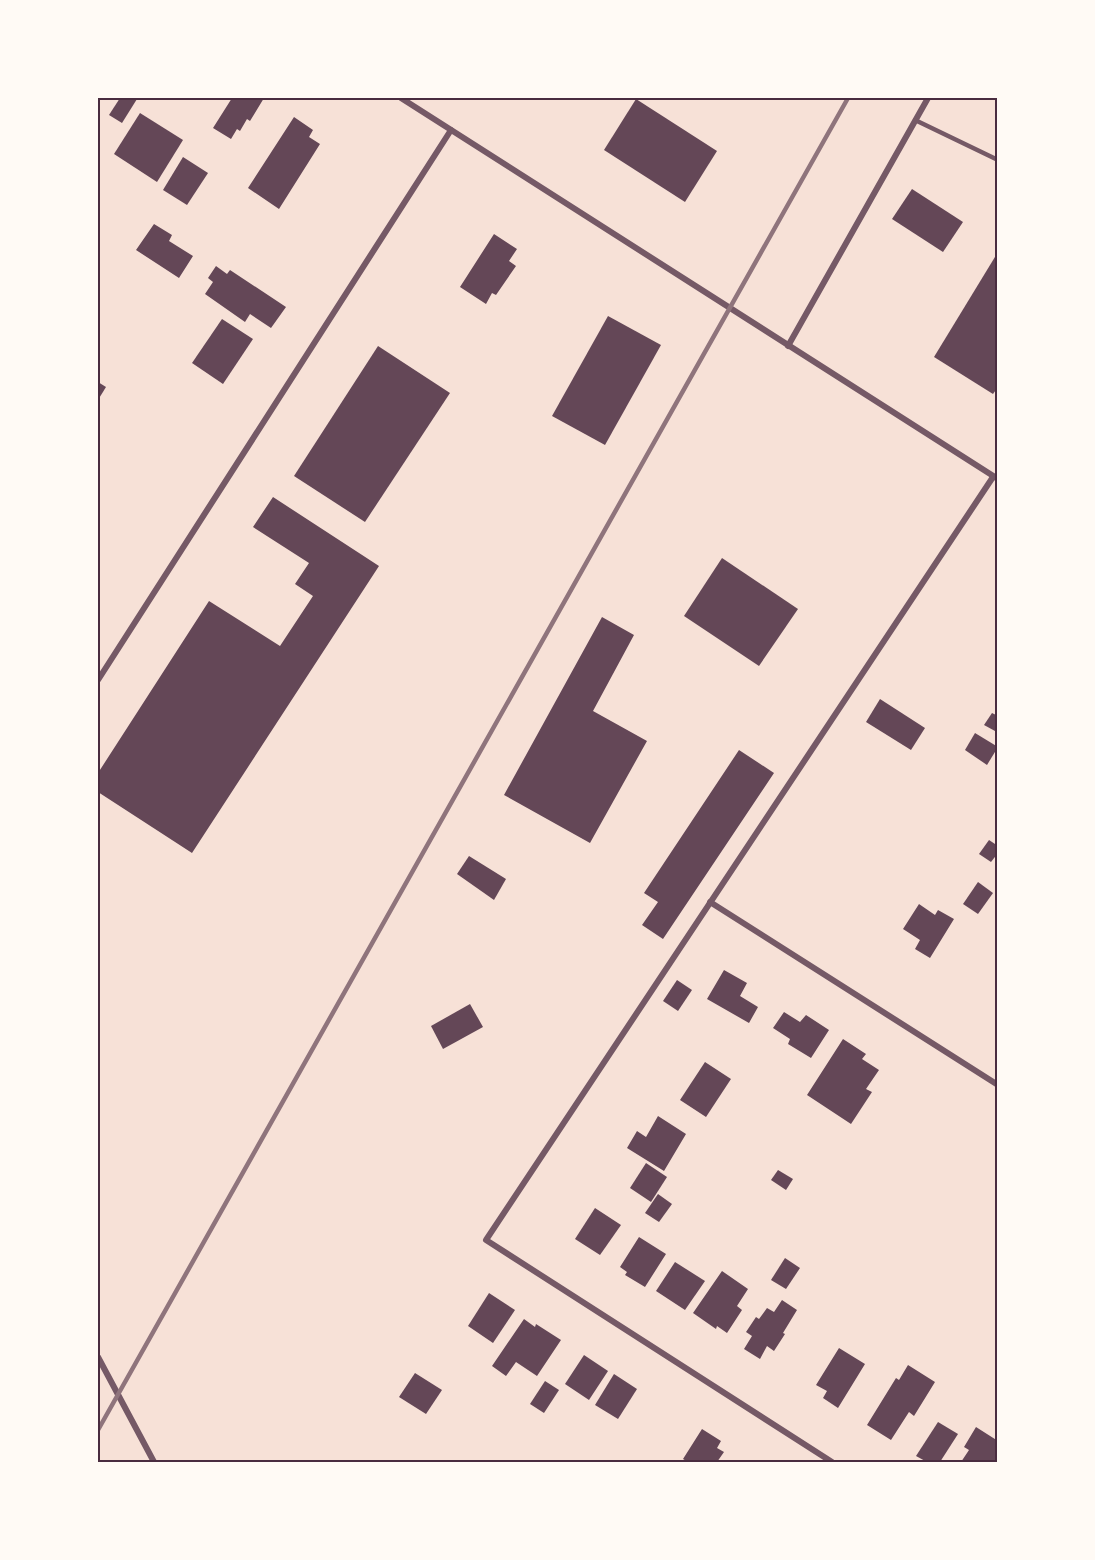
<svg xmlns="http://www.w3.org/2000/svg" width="1095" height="1560" font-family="'IBM Plex Sans',sans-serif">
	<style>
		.building { fill: #644757 }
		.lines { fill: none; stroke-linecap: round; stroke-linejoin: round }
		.service { stroke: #755966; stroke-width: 4.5 }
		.minor { stroke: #755966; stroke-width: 6 }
		.rail { stroke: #8f747c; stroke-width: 4.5 }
		.neatline { fill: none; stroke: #4a2c40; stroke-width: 2 }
	</style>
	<rect width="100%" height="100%" fill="#f7e1d7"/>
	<g class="building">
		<path d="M120,98h14l3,1 -15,24 -13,-8z"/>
		<path d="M232,98h32l-14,23 -3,-2 -7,12 -3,-2 -6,10 -18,-11z"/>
		<path d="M636,99l81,52 -32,51 -81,-52z"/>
		<path d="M140,113l43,27 -26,42 -43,-28z"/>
		<path d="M294,117l19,13 -4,7 11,7 -41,65 -31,-21z"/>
		<path d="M183,157l25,16 -21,32 -24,-15z"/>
		<path d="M912,189l51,33 -20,30 -51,-33z"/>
		<path d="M154,224l18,11 -3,6 24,15 -14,22 -43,-28z"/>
		<path d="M494,234l23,15 -8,12 7,5 -20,29 -4,-2 -6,11 -26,-17z"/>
		<path d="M998,252v135l-5,7 -59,-37z"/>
		<path d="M216,266l11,8 3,-4 56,37 -15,21 -21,-14 -5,8 -40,-28 8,-12 -5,-4z"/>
		<path d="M608,316l53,29 -56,100 -53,-29z"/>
		<path d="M222,319l31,20 -30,45 -31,-21z"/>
		<path d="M378,346l72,47 -85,129 -71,-46z"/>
		<path d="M98,382l8,5 -8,13z"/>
		<path d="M273,497l106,69 -187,287 -94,-61v-19l111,-172 71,45 33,-50 -18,-12 14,-21 -56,-36z"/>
		<path d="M722,558l76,51 -39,57 -75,-50z"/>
		<path d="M602,617l32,18 -41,76 54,30 -57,102 -86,-48z"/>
		<path d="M880,699l45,29 -14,22 -45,-28z"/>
		<path d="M992,713l6,3v10l-3,5 -11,-6z"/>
		<path d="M975,733l23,14 -11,18 -22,-15z"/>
		<path d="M739,750l35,23 -111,166 -21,-14 16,-23 -14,-9z"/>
		<path d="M989,840l9,6v7l-7,9 -12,-8z"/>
		<path d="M469,856l37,23 -12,21 -37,-26z"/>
		<path d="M978,882l15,11 -15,21 -15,-10z"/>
		<path d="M919,904l16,11 3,-5 16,9 -24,39 -15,-9 5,-9 -17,-11z"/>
		<path d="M724,970l23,13 -7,13 18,11 -9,16 -42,-24z"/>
		<path d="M677,980l15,10 -14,21 -15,-10z"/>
		<path d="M470,1004l13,23 -40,22 -12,-23z"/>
		<path d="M784,1012l16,10 6,-7 23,15 -18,28 -23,-14 2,-5 -17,-11z"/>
		<path d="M843,1039l23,15 -4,5 17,11 -13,19 6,3 -21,32 -44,-29z"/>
		<path d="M705,1062l26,17 -25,38 -26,-17z"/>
		<path d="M658,1116l28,18 -22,37 -37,-23 10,-17 9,6z"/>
		<path d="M646,1163l21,14 -16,25 -21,-14z"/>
		<path d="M778,1170l15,9 -7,11 -15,-10z"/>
		<path d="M658,1194l14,10 -13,18 -14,-9z"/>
		<path d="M595,1208l26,17 -21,30 -25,-16z"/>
		<path d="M639,1237l27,17 -21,33 -20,-12 2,-3 -7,-5z"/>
		<path d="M785,1258l15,10 -14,21 -15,-9z"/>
		<path d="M675,1262l30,19 -20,29 -29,-19z"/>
		<path d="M722,1271l26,18 -11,17 5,4 -15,23 -10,-7 -1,3 -23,-16z"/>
		<path d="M489,1293l26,17 -22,33 -25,-17z"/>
		<path d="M782,1300l15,10 -14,23 2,1 -11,17 -7,-5 -7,13 -16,-10 8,-13 -6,-4 10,-15 3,2 8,-11 7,4z"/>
		<path d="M524,1319l11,8 1,-3 25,16 -24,36 -21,-14 -10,14 -14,-10z"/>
		<path d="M839,1348l26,16 -27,44 -15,-10 4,-7 -11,-6z"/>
		<path d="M584,1355l24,16 -19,29 -24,-16z"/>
		<path d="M908,1365l27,17 -21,34 -5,-4 -18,28 -24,-15 29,-47 3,2z"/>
		<path d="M415,1373l27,17 -16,24 -27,-17z"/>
		<path d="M614,1374l23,15 -19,30 -23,-14z"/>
		<path d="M545,1381l14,9 -15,23 -14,-9z"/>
		<path d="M938,1422l20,12 -18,28h-13l-11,-6z"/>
		<path d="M976,1427l22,14v21h-37l8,-12 -5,-3z"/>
		<path d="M702,1429l19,12 -4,7 7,4 -7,10h-29l-5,-3z"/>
	</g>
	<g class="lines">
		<path class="service" d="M915,120l83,40"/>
		<g class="minor">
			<path d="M401,98l597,381"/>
			<path d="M788,346l140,-248"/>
			<path d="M98,680l353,-550"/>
			<path d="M710,902l288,183"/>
			<path d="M98,1357l56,105"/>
			<path d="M832,1462l-346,-222 507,-763"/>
		</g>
		<path class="rail" d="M98,1430l750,-1332"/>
	</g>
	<rect width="1095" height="1560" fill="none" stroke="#fffaf5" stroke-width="198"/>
	<rect x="99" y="99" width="897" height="1362" class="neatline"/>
</svg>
